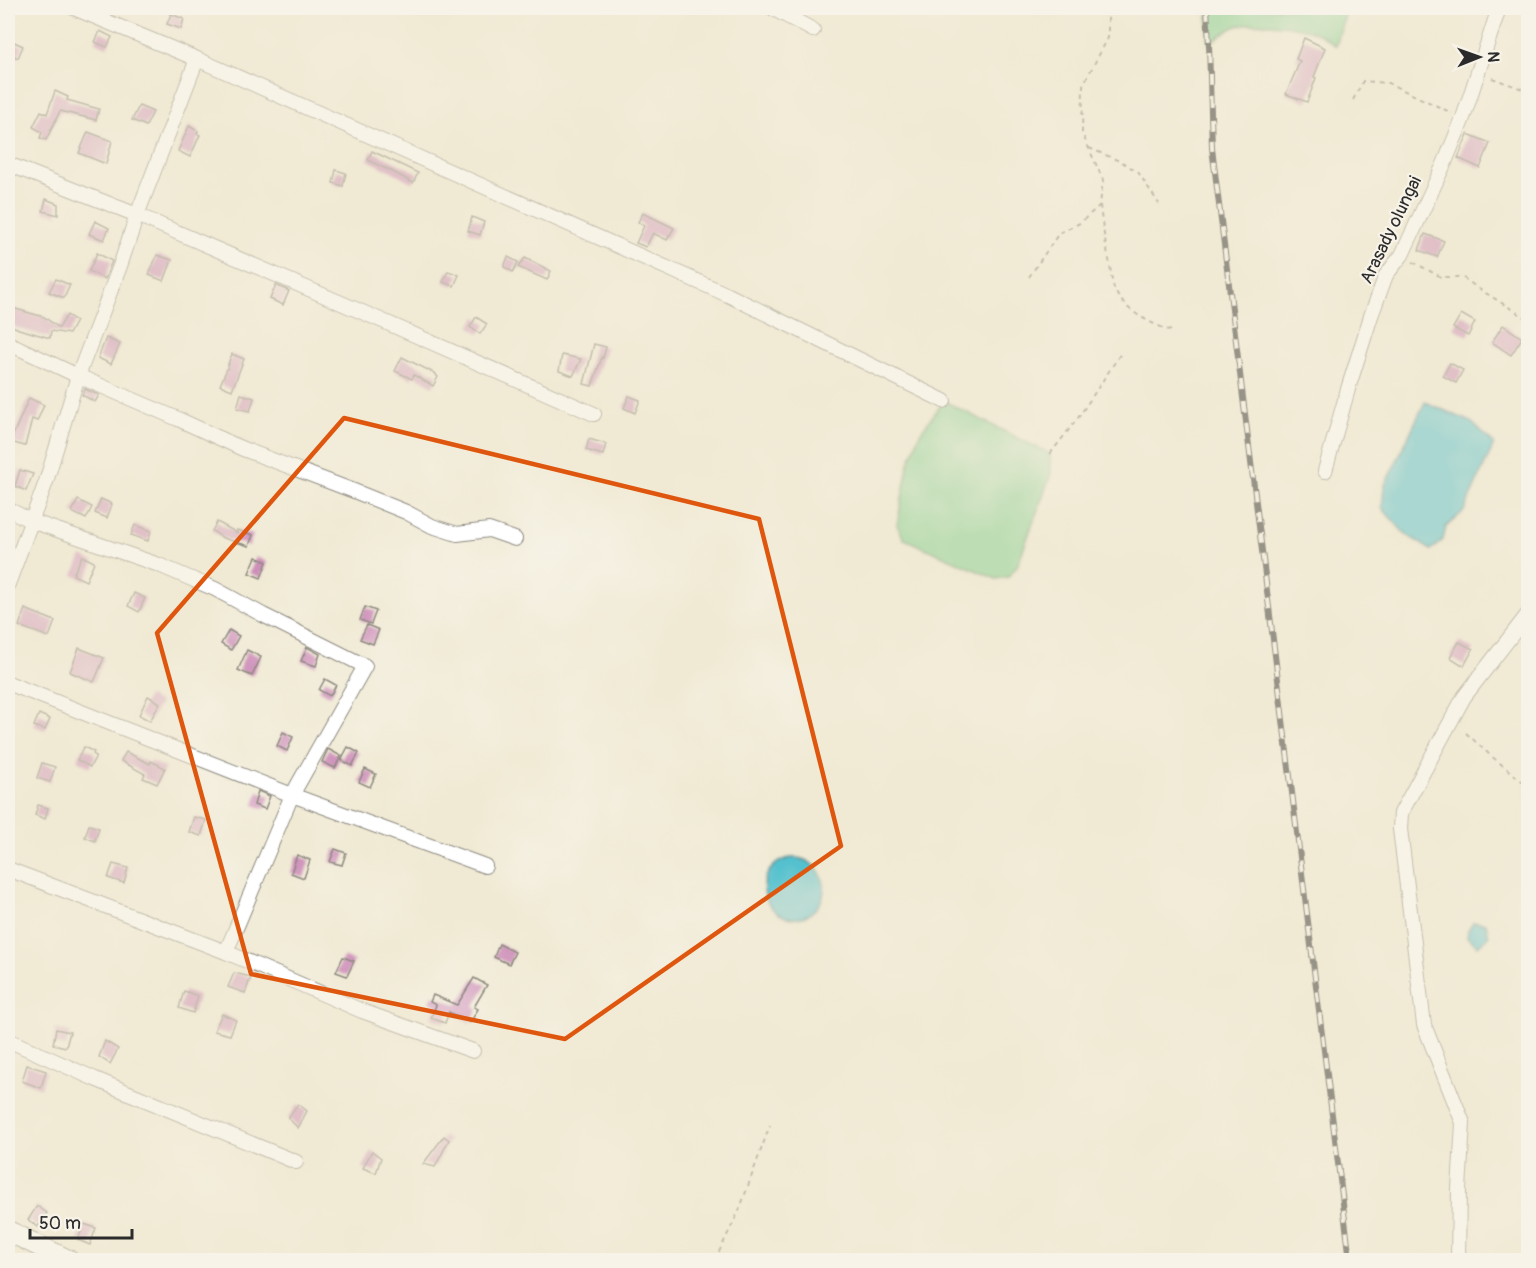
<svg xmlns="http://www.w3.org/2000/svg" width="1536" height="1268" font-family="Pangolin,sans-serif">
	<style>
		.green { fill: #7fcf8f; stroke: #557d5d; stroke-width: 1.5 }
		.water { fill: #55c1ce; stroke: #40767c; stroke-width: 1.5 }
		.building { fill: #ce8eba }
		.lines { fill: none; stroke-linecap: round; stroke-linejoin: round }
		.street-casing { stroke: #8e8a80; stroke-width: 16 }
		.secondary-casing { stroke: #8e8a80; stroke-width: 22 }
		.path { stroke: #8e8a80; stroke-width: 2; stroke-dasharray: 4.5 4.5; stroke-linecap: butt }
		.street { stroke: #fff; stroke-width: 14 }
		.secondary { stroke: #fff; stroke-width: 20 }
		.rail-casing { stroke: #2b2b2b; stroke-width: 6 }
		.rail { stroke: #f7f3e8; stroke-width: 4; stroke-dasharray: 11; stroke-linecap: butt }
		.marked { fill: none; stroke: #df570e; stroke-width: 4.5; stroke-linejoin: round }
		.labels { text-anchor: middle; dominant-baseline: central; stroke-width: 4.5; stroke-linejoin: round; paint-order: stroke }
		.street-label { font-size: 18px; fill: #2b2b2b; stroke: #f7f3e8 }
	</style>
	<rect width="100%" height="100%" fill="#f7f3e8"/>
	<filter id="ink" filterUnits="userSpaceOnUse"><feTurbulence type="fractalNoise" baseFrequency=".0167" numOctaves="2"/><feDisplacementMap in="SourceGraphic" scale="12" xChannelSelector="R" yChannelSelector="G"/><feConvolveMatrix kernelMatrix="1 2 1 2 8 2 1 2 1" color-interpolation-filters="sRGB"/></filter>
	<filter id="wash" filterUnits="userSpaceOnUse"><feTurbulence type="fractalNoise" baseFrequency=".008" numOctaves="4" result="noise"/><feDisplacementMap in="SourceGraphic" scale="24" xChannelSelector="R" yChannelSelector="G"/><feGaussianBlur stdDeviation="1.35" result="paint"/><feColorMatrix in="noise" values="0 0 0 0 0 0 0 0 0 0 0 0 0 0 0 0 0 1.4 0 .05"/><feComposite in="paint" operator="in"/></filter>
	<g filter="url(#wash)">
		<rect width="100%" height="100%" fill="#f0ead4"/>
		<g class="green">
			<path d="M1207,8h140l-11,38c-5,-4 -10,-8 -15,-11 -17,-9 -65,-15 -84,-9 -10,3 -19,11 -28,18z"/>
			<path d="M944,401l106,53 1,20 -34,92 -9,11 -12,2 -92,-40 -7,-14 11,-59 12,-33z"/>
		</g>
		<g class="water">
			<path d="M1425,402l46,20 23,22 -30,67 -18,16 -3,13 -12,10 -26,-16 -23,-26 2,-21z"/>
			<circle cx="794" cy="888" r="30"/>
			<path d="M1473,922l13,1 3,13 -11,10 -11,-9 1,-7z"/>
		</g>
		<g id="blocks">
			<g class="building">
				<path d="M171,14l13,5 -3,10 -14,-5z"/>
				<path d="M100,31l12,6 -5,10 -12,-5z"/>
				<path d="M1304,38l21,10 -11,29 2,1 -9,24 -21,-8 14,-33 -4,-2z"/>
				<path d="M12,41l11,5 -5,12 -10,-4z"/>
				<path d="M55,91l13,6 -1,3 32,9 -3,11 -36,-9 -14,29 -6,-2 2,-6 -9,-5 8,-16 6,3z"/>
				<path d="M139,106l14,6 -7,14 -14,-6z"/>
				<path d="M189,126l9,5 -1,3 3,1 -10,22 -12,-6z"/>
				<path d="M88,132l24,9 -6,23 -27,-11z"/>
				<path d="M1468,134l22,9 -10,25 -22,-10z"/>
				<path d="M372,151l46,22 -5,10 -27,-15v1l-18,-9z"/>
				<path d="M336,170l10,3 -3,13 -10,-3z"/>
				<path d="M46,199l12,5v11l-15,-4z"/>
				<path d="M643,213l31,15 -7,12 -14,-7 -7,14 -10,-4 8,-17 -6,-4z"/>
				<path d="M472,217l12,5 -4,13 -12,-4z"/>
				<path d="M95,221l14,7 -5,12 -15,-6z"/>
				<path d="M1425,234l19,7 -7,16 -18,-7z"/>
				<path d="M97,253l15,8 -7,18 -16,-8z"/>
				<path d="M157,255l15,5 -8,21 -15,-6z"/>
				<path d="M508,257l10,5 -5,10 -9,-5z"/>
				<path d="M525,258l26,13 -4,9 -29,-13z"/>
				<path d="M448,271l11,4 -5,11 -11,-4z"/>
				<path d="M56,279l14,6 -6,13 -15,-6z"/>
				<path d="M276,285l13,6 -6,14 -13,-6z"/>
				<path d="M12,308l32,9 15,11 8,-13 9,6 -7,13 -18,-3 -1,7 -31,-9 -11,-5v-4z"/>
				<path d="M1461,314l14,8 -7,14 -15,-8z"/>
				<path d="M476,317l11,7 -7,10 -10,-7z"/>
				<path d="M1503,325l19,13 -11,17 -19,-13z"/>
				<path d="M106,338l14,6 -9,20 -13,-6z"/>
				<path d="M594,344l12,3 -3,11 -1,-1 -10,29 -8,-2z"/>
				<path d="M232,354l12,5 -12,31 -12,-5 9,-21h-1z"/>
				<path d="M562,355l19,4 -8,17 -14,-5z"/>
				<path d="M402,357l34,17v1l2,2 -5,9 -19,-11 -2,4 -17,-8z"/>
				<path d="M1450,363l13,7 -7,13 -13,-7z"/>
				<path d="M85,389l14,6 -4,7 -13,-7z"/>
				<path d="M241,394l13,4 -4,13 -13,-3z"/>
				<path d="M629,396l11,4 -5,13 -11,-5z"/>
				<path d="M29,398l15,7 -7,16 -5,-2 -7,27 -15,-4z"/>
				<path d="M589,439l17,5 -3,11 -17,-5z"/>
				<path d="M20,470l13,4 -7,17 -11,-5z"/>
				<path d="M101,499l11,5 -5,14 -12,-5z"/>
				<path d="M78,500l14,7 -6,12 -14,-7z"/>
				<path d="M217,522l20,11v-3l16,5 -4,11 -26,-8 -11,-7z"/>
				<path d="M135,525l16,6 -3,10 -17,-6z"/>
				<path d="M82,556l12,6 -8,19 -13,-6z"/>
				<path d="M256,557l11,5 -6,16 -12,-5z"/>
				<path d="M134,593l11,5 -6,14 -11,-6z"/>
				<path d="M365,607l11,4 -5,13 -11,-4z"/>
				<path d="M25,609l30,12 -6,16 -30,-11z"/>
				<path d="M367,625l12,5 -6,14 -13,-5z"/>
				<path d="M229,630l10,6 -8,14 -10,-6z"/>
				<path d="M1459,642l14,7 -9,17 -14,-9z"/>
				<path d="M307,647l13,7 -4,12 -15,-5z"/>
				<path d="M79,648l25,10 -10,24 -24,-10z"/>
				<path d="M247,650l14,7 -9,19 -14,-6z"/>
				<path d="M325,679l11,6 -6,11 -11,-6z"/>
				<path d="M148,696l12,7 -10,18 -11,-6z"/>
				<path d="M39,714l11,5 -5,11 -11,-4z"/>
				<path d="M283,732l10,5 -6,14 -10,-5z"/>
				<path d="M84,747l10,5 -1,2 3,2 -6,11 -13,-7z"/>
				<path d="M348,747l11,6 -7,13 -11,-6z"/>
				<path d="M328,749l13,7 -6,12 -13,-6z"/>
				<path d="M126,752l24,12 1,-3 14,7 -8,16 -14,-6 2,-4 -24,-13z"/>
				<path d="M42,763l13,4 -5,15 -13,-4z"/>
				<path d="M365,769l11,5 -6,13 -11,-5z"/>
				<path d="M258,791l12,5 -5,13 -11,-4z"/>
				<path d="M38,805l10,3 -3,11 -10,-4z"/>
				<path d="M194,817l12,3 -5,16 -12,-4z"/>
				<path d="M89,825l10,3 -4,13 -10,-4z"/>
				<path d="M335,849l11,4 -4,12 -12,-3z"/>
				<path d="M297,855l13,5 -6,18 -13,-5z"/>
				<path d="M113,864l15,4 -4,15 -16,-5z"/>
				<path d="M499,944l16,8 -6,12 -15,-7z"/>
				<path d="M343,957l11,4 -7,15 -11,-4z"/>
				<path d="M234,973l17,4 -6,16 -17,-6z"/>
				<path d="M474,978l13,7 -13,22 4,2 -8,14 -21,-11 -4,11 -14,-5 5,-13 -6,-3 3,-7 24,10z"/>
				<path d="M184,991l14,5 -5,17 -14,-5z"/>
				<path d="M222,1014l14,6 -6,15 -16,-4z"/>
				<path d="M56,1029l14,3 -4,15 -13,-3z"/>
				<path d="M105,1041l13,8 -8,15 -11,-7z"/>
				<path d="M27,1065l19,6 -5,17 -19,-7z"/>
				<path d="M298,1104l9,7 -9,17 -10,-10z"/>
				<path d="M444,1136l5,4 -14,27 -12,-3z"/>
				<path d="M372,1151l9,7 -5,15 -13,-5z"/>
				<path d="M37,1206l10,7 -9,14 -10,-7z"/>
				<path d="M84,1224l12,4 -6,17 -12,-5z"/>
			</g>
		</g>
	</g>
	<g filter="url(#ink)">
		<use href="#blocks" fill-opacity="0" stroke="#8e8a80" stroke-width="1.5"/>
		<g class="lines">
			<defs>
				<g id="street">
					<path d="M74,8l123,51 531,236 216,106"/>
					<path d="M772,8l41,22"/>
					<path d="M8,164l129,51 239,103 218,96"/>
					<path d="M8,343l70,33 100,43 65,30 111,42 52,21 26,14 25,8 32,-4 26,9"/>
					<path d="M1325,471l23,-82 23,-73 15,-41 16,-20 43,-93 18,-44 36,-110"/>
					<path d="M8,509l23,12 128,44 56,24 48,26 102,51 -73,129 193,71"/>
					<path d="M8,584l38,-102 32,-106 42,-110 17,-51 60,-156"/>
					<path d="M8,683l284,112 -66,157 -218,-83"/>
					<path d="M226,952l136,59 111,40"/>
					<path d="M8,1040l87,39 201,83"/>
					<path d="M1458,1260l1,-71 4,-66 -39,-98 -24,-196 1,-16 63,-116 64,-83"/>
				</g>
				<path id="secondary" d="M8,1231l60,29"/>
			</defs>
			<use href="#street" class="street-casing"/>
			<use href="#secondary" class="secondary-casing"/>
			<g class="path">
				<path d="M1492,78l36,13"/>
				<path d="M1353,100l10,-19 25,2 64,30"/>
				<path d="M1089,148l33,14 16,10 21,32"/>
				<path d="M1100,205c2,19 5,37 9,55 2,9 2,19 5,28 8,22 37,36 58,43"/>
				<path d="M1413,262l28,15h21l17,12 49,30"/>
				<path d="M1029,277l30,-44 21,-10 20,-18 3,-25 -21,-47 1,-48 25,-47v-21l-3,-9"/>
				<path d="M1050,454l28,-36 43,-65"/>
				<path d="M1466,733l24,22 38,31"/>
				<path d="M715,1260l24,-49 31,-86"/>
			</g>
			<use href="#street" class="street"/>
			<use href="#secondary" class="secondary"/>
			<defs>
				<path id="rail" d="M1207,8l2,36 3,104 138,1112"/>
			</defs>
			<use href="#rail" class="rail-casing"/>
			<use href="#rail" class="rail"/>
		</g>
	</g>
	<path d="M0 0H1536V1268H0ZM344,418l415,101 82,327 -276,193 -314,-65 -94,-341z" fill="#f0ead4" fill-opacity=".55" fill-rule="evenodd"/>
	<path class="marked" d="M344,418l415,101 82,327 -276,193 -314,-65 -94,-341z"/>
	<g class="labels">
		<g class="street-label">
			<text transform="translate(1391 230) rotate(-64)">Arasady olungai</text>
		</g>
	</g>
	<rect width="1536" height="1268" fill="none" stroke="#f7f3e8" stroke-width="30"/>
	<g transform="translate(1479 57) rotate(89)" stroke="#f7f3e8" stroke-width="4.5" paint-order="stroke">
	<path d="M0-4.5L10 22L0 15L-10 22Z" fill="#2b2b2b"/>
	<text y="-9" font-size="16" font-weight="bold" text-anchor="middle" fill="#2b2b2b">N</text>
	</g>
	<path d="M30 1229v9h102v-9" fill="none" stroke="#2b2b2b" stroke-width="3"/>
	<text x="39" y="1229" font-size="18" fill="#2b2b2b" stroke="#f7f3e8" stroke-width="4.5" paint-order="stroke">50 m</text>
</svg>
